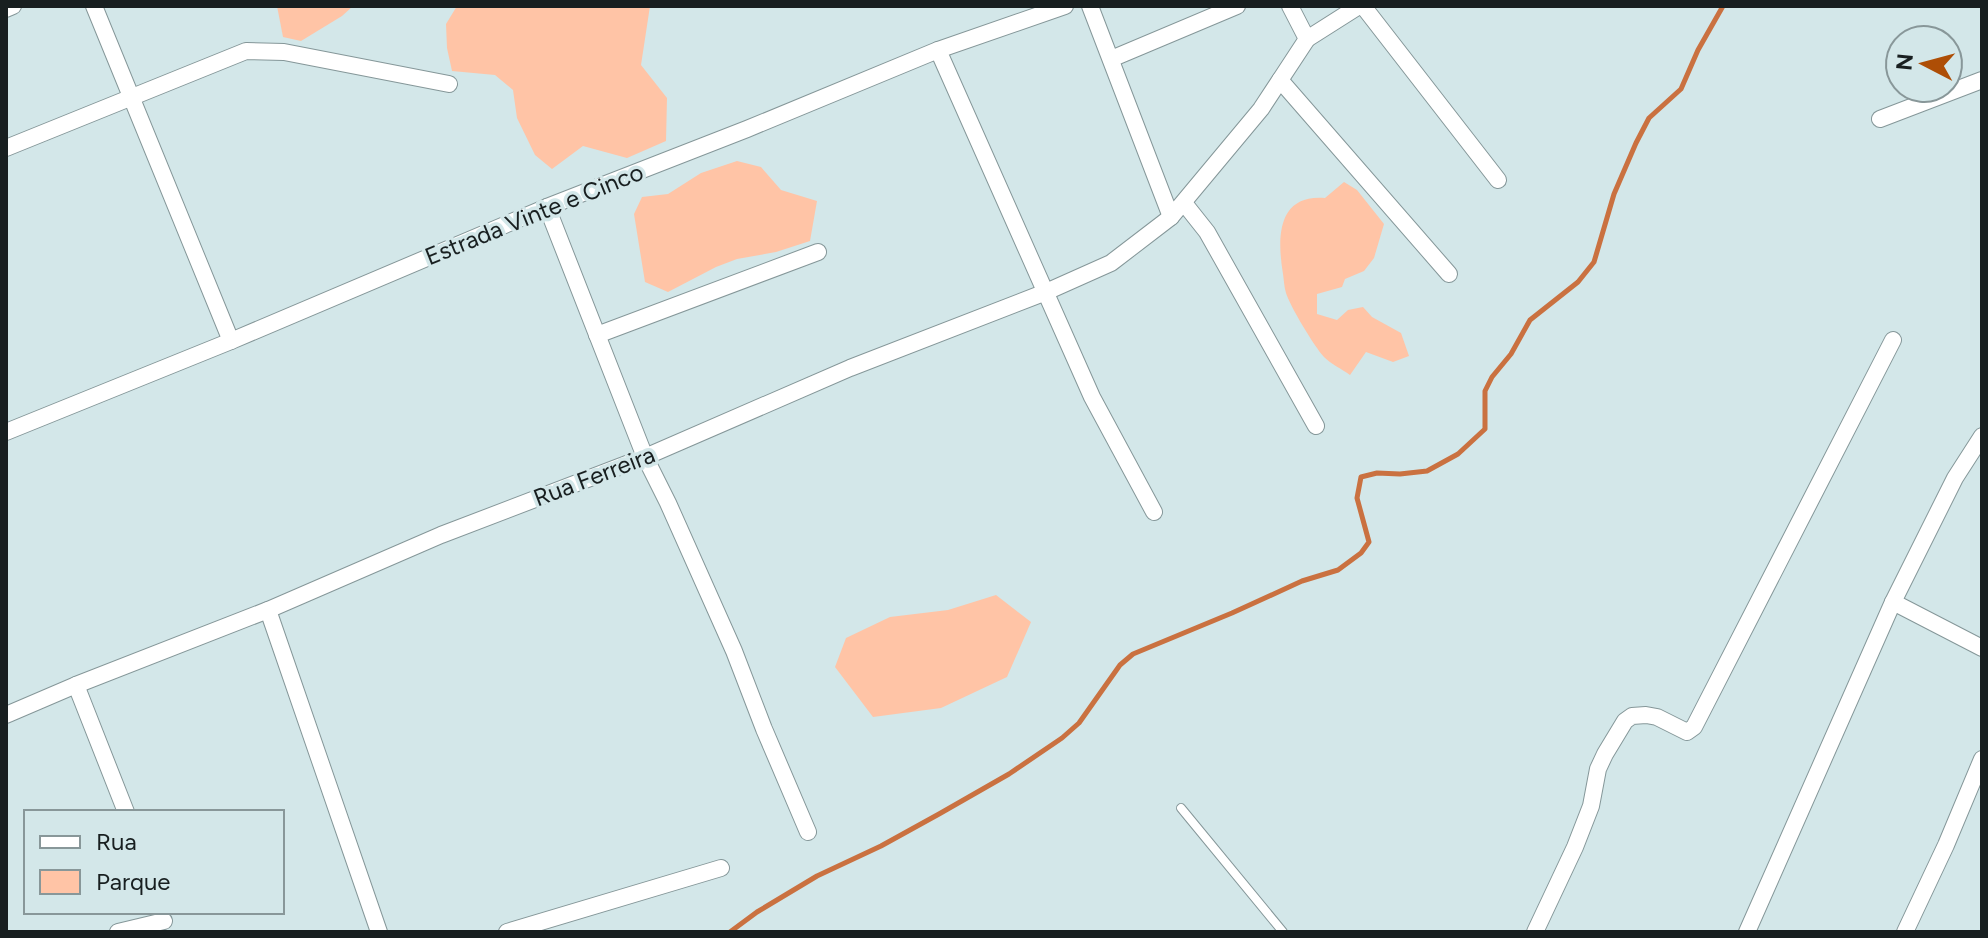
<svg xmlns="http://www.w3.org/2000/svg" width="1988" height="938" font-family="Figtree,sans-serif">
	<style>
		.green { fill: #ffc4a6 }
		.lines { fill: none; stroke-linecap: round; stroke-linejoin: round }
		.stream { stroke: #ca7140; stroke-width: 5 }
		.lane-casing { stroke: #859799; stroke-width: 10 }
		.street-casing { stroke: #859799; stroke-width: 18 }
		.lane { stroke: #fff; stroke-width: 8 }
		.street { stroke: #fff; stroke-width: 16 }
		.labels { text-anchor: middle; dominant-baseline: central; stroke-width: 7; stroke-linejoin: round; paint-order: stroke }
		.street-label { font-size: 24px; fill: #181f20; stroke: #d3e7e9 }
	</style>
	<rect width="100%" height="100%" fill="#d3e7e9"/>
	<g class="green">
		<path d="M277,6h76l-11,10 -41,25 -18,-4z"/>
		<path d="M457,6h193l-9,59 26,33 -1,43 -39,17 -44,-12 -31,23 -17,-14 -18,-37 -4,-28 -18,-15 -43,-4 -5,-23 -1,-24z"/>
		<path d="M737,161l24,6 20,23 36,11 -7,40 -34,11 -39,7 -21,8 -48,25 -23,-10 -11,-68 8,-17 26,-3 33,-21z"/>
		<path d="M1344,182l13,8 27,34 -10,34 -10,13 -19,8 -3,8 -25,7v20l20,6 11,-10 15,-3 9,10 29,16 8,23 -16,6 -27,-10 -16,23c-8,-6 -19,-11 -26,-18 -10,-11 -34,-51 -38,-64 -2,-6 -2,-13 -3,-19 -6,-36 -6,-80 42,-76z"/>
		<path d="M996,595l35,27 -24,55 -66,31 -68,9 -38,-50 11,-29 44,-21 58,-7z"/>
	</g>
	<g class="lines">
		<path class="stream" d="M730,932l27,-20 60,-36 64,-30 58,-32 70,-40 53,-36 17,-15 41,-58 13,-11 99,-41 70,-32 36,-11 23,-17 8,-11 -12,-44 4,-21 16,-4 23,1 27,-3 31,-17 27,-25v-38l7,-14 19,-23 19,-34 48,-38 16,-20 20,-68 22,-51 13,-25 32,-29 17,-39 25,-44"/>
		<defs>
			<path id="lane" d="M1181,808l102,124"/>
			<g id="street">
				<path d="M94,6l137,335"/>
				<path d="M1090,6l81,211 90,-108 46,-70 -17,-33"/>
				<path d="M1363,6l135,174"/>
				<path d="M6,9l7,-3"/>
				<path d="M1307,39l52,-33"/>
				<path d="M938,50l154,347 62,115"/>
				<path d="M1111,59l126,-53"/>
				<path d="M1280,80l169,194"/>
				<path d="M1880,119l102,-39"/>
				<path d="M6,148l240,-97 38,1 165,32"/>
				<path d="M1184,203l23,29 109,194"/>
				<path d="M547,207l98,250 23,46 66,148 30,78 44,103"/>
				<path d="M597,335l221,-83"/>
				<path d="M6,432l225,-91 316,-134 200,-78 191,-79 127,-44"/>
				<path d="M1893,602l89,46"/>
				<path d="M268,610l111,322"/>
				<path d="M76,685l50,127"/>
				<path d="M6,715l70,-30 192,-75 173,-75 204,-78 205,-89 196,-76 65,-29 60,-46"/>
				<path d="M118,932l46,-11"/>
				<path d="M507,932l214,-64"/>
				<path d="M1535,932l40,-85 16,-41 7,-37 7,-15 20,-33 7,-5 14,-1 11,2 30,15 7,-5 199,-387"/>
				<path d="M1747,932l146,-330 62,-124 27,-42"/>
				<path d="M1905,932l41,-87 36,-86"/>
			</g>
		</defs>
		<use href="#lane" class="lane-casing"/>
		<use href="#street" class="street-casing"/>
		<use href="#lane" class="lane"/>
		<use href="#street" class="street"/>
	</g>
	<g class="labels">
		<g class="street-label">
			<text transform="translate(534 214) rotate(-22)">Estrada Vinte e Cinco</text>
			<text transform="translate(594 476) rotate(-21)">Rua Ferreira</text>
		</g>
	</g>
	<rect width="1988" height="938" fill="none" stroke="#181f20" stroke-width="16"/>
	<rect x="24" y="810" width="260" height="104" fill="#d3e7e9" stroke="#889799" stroke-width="2"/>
	<rect x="40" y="836" width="40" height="12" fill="#ffffff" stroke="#889799" stroke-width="2"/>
	<text x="96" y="850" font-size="24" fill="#181f20">Rua</text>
	<rect x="40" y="870" width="40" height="24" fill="#ffc4a6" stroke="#889799" stroke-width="2"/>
	<text x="96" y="890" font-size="24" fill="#181f20">Parque</text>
	<g transform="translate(1924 64) rotate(276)"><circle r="38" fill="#d3e7e9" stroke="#889799" stroke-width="2"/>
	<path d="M0-6L14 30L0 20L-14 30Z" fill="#ae4e06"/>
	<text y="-12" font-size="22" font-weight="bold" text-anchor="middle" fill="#181f20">N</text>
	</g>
</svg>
